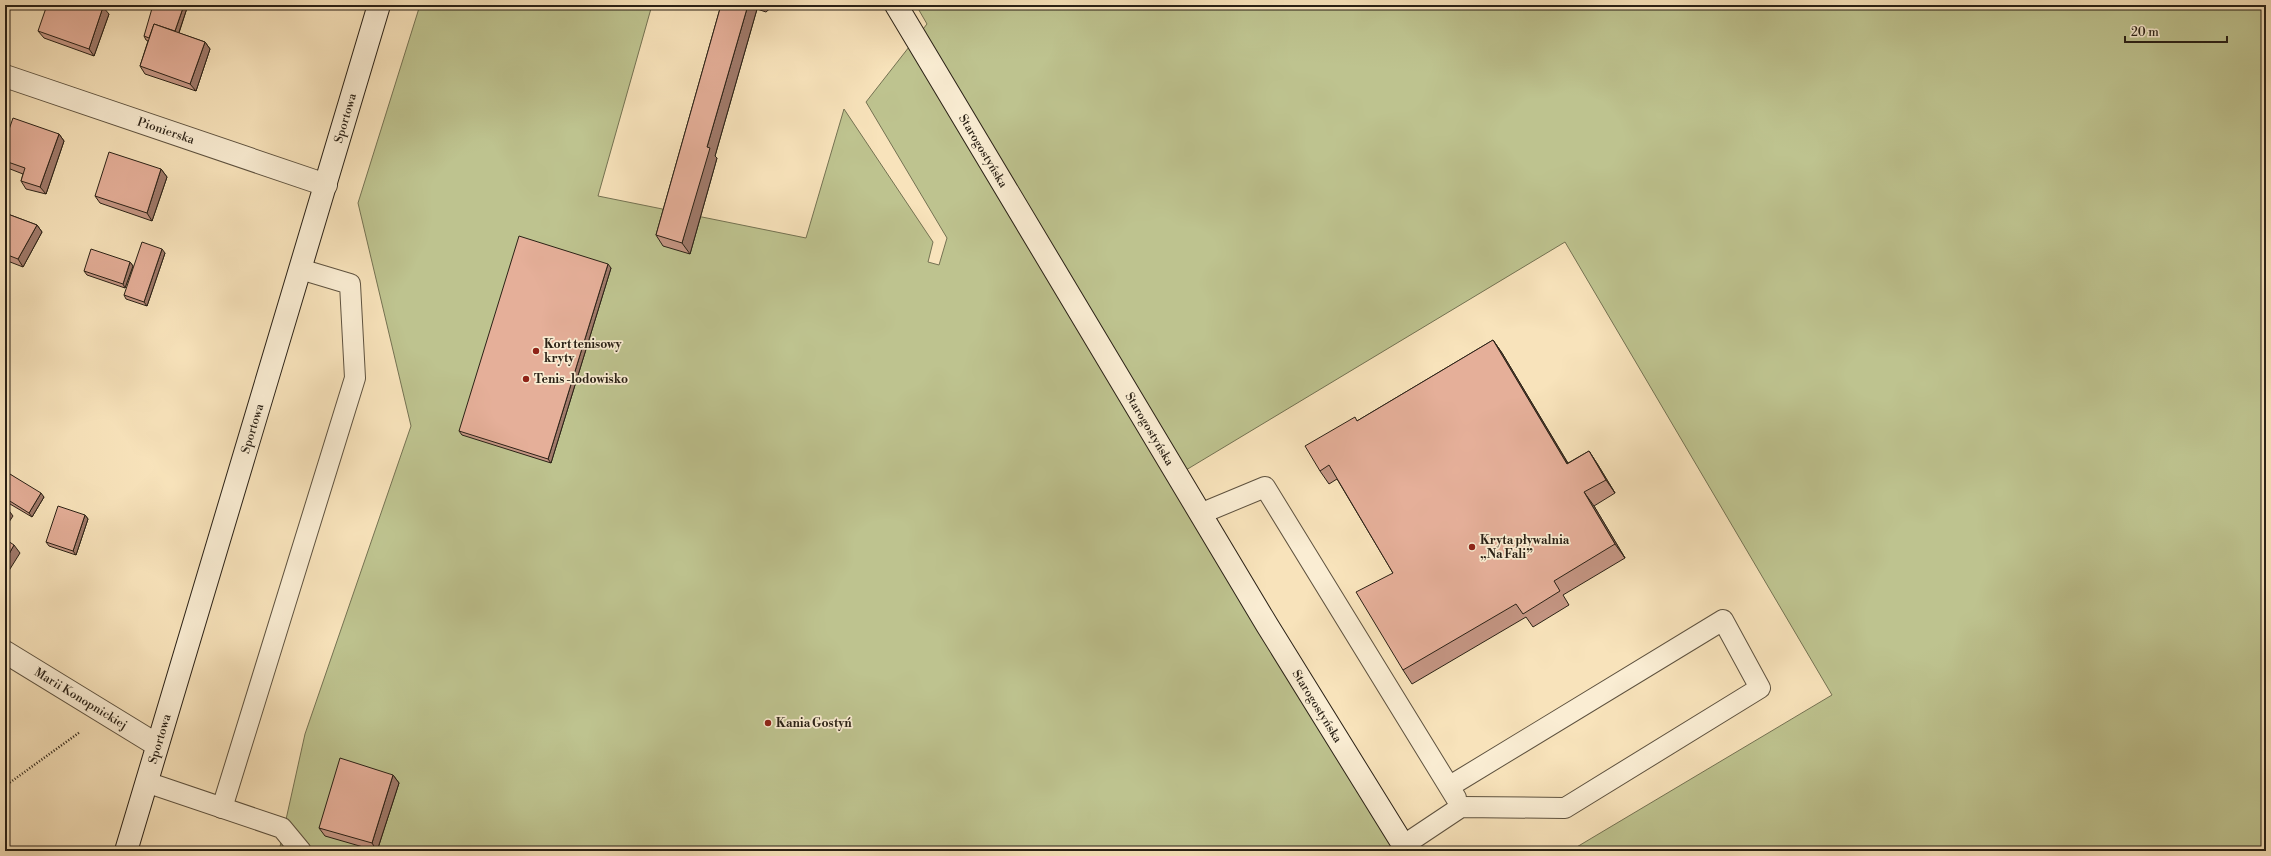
<svg xmlns="http://www.w3.org/2000/svg" width="2271" height="856" font-family="'Libre Bodoni',serif">
	<style>
		.green { fill: #bec38f; stroke: #747252 }
		.lines { fill: none; stroke-linecap: round; stroke-linejoin: round }
		.lane-casing { stroke: #5e523f; stroke-width: 22 }
		.street-casing { stroke: #5e523f; stroke-width: 24 }
		.secondary-casing { stroke: #2a2116; stroke-width: 24 }
		.path { stroke: #2a2116; stroke-width: 2.5; stroke-dasharray: 1 2; stroke-linecap: butt }
		.lane { stroke: #faedd3; stroke-width: 20 }
		.street { stroke: #faedd3; stroke-width: 22 }
		.secondary { stroke: #faedd3; stroke-width: 22 }
		.wall { fill: #c59684; stroke: #2a2116 }
		.shaded-wall { fill: #a07a6b; stroke: #2a2116 }
		.building { fill: #e5af99; stroke: #2a2116 }
		.poi-dot { fill: #8f2418; stroke: #faedd3; stroke-width: 1.5 }
		.labels { text-anchor: middle; dominant-baseline: central; stroke-width: 3.5; stroke-linejoin: round; paint-order: stroke }
		.street-label { font-size: 12px; fill: #2a2116; stroke: #faedd3 }
		.poi-label { font-size: 12px; font-weight: bold; fill: #2a2116; stroke: #faedd3; text-anchor: start }
	</style>
	<rect width="100%" height="100%" fill="#f8e3bb"/>
	<filter id="stains"><feTurbulence type="fractalNoise" baseFrequency=".005" numOctaves="4"/><feColorMatrix values="0 0 0 0 .2 0 0 0 0 .09 0 0 0 0 .02 0 0 0 .5 -.17"/></filter>
	<radialGradient id="worn" r=".72"><stop offset=".6" stop-color="#630" stop-opacity="0"/><stop offset="1" stop-color="#630" stop-opacity=".3"/></radialGradient>
	<path class="green" d="M420,5h232l-54,191 208,42 38,-129 89,133 -5,20 11,3 8,-27 -81,-136 61,-78 -11,-19h1350v846h-696l262,-156 -267,-453 -394,237 229,372h-1121l26,-117 106,-308 -53,-223z"/>
	<g class="lines">
		<defs>
			<g id="lane">
				<path d="M1200,514l65,-27 191,311"/>
				<path d="M146,782l136,46 19,23"/>
				<path d="M222,808l133,-430 -5,-94 -50,-15"/>
				<path d="M1404,845l57,-38 104,1 195,-120 -37,-68 -273,166"/>
			</g>
			<g id="street">
				<path id="s1" d="M5,76l321,109"/>
				<path id="s2" d="M5,652l152,93"/>
			</g>
			<g id="secondary">
				<path id="s3" d="M896,5l371,620 140,226"/>
				<path id="s4" d="M126,851l253,-846"/>
			</g>
		</defs>
		<use href="#lane" class="lane-casing"/>
		<use href="#street" class="street-casing"/>
		<use href="#secondary" class="secondary-casing"/>
		<path class="path" d="M5,786l75,-54"/>
		<use href="#lane" class="lane"/>
		<use href="#street" class="street"/>
		<use href="#secondary" class="secondary"/>
	</g>
	<g class="wall">
		<path d="M215,5h8l-1,3z"/>
		<path d="M721,5h53l-8,7 -9,-3 -42,147 2,2 -27,96 -27,-8 -7,-11z"/>
		<path d="M187,8l-8,25 26,9 5,7 -14,42 -51,-17 -5,-8 8,-25 -2,-1 -2,-4z"/>
		<path d="M109,14l-15,42 -50,-18 -6,-7z"/>
		<path d="M59,134l5,7 -18,53 -20,-5 -5,-8 2,-7 -18,-7v-26z"/>
		<path d="M161,169l6,8 -15,44 -52,-18 -5,-7z"/>
		<path d="M5,213l32,12 5,7 -19,35 -18,-7z"/>
		<path d="M165,253l-18,53 -21,-7 -2,-4z"/>
		<path d="M130,262l3,4 -8,22 -38,-13 -3,-4z"/>
		<path d="M611,268l-60,195 -89,-28 -3,-4z"/>
		<path d="M1493,340l9,13 66,110 21,-12 9,14 17,28 -21,13 31,52 -62,37 6,10 -36,22 -7,-10 -114,67 -9,-14 -10,-97 -56,-94 -8,5 -9,-13 37,-50z"/>
		<path d="M5,471l39,26 -12,20 -27,-16z"/>
		<path d="M85,515l3,4 -12,36 -27,-9 -3,-4z"/>
		<path d="M393,775l6,8 -22,68 -52,-15 -6,-8z"/>
	</g>
	<g class="shaded-wall">
		<path d="M184,5l3,3 -10,30 -3,-4z"/>
		<path d="M748,5h7l2,4 -42,147 2,2 -27,96 -8,-11 25,-96z"/>
		<path d="M103,7l6,7 -15,42 -5,-7z"/>
		<path d="M205,42l5,7 -14,42 -6,-7z"/>
		<path d="M59,134l5,7 -18,53 -6,-7z"/>
		<path d="M161,169l6,8 -15,44 -5,-8z"/>
		<path d="M37,225l5,7 -19,35 -5,-8z"/>
		<path d="M162,249l3,4 -18,53 -3,-4z"/>
		<path d="M130,262l3,4 -8,22 -2,-4z"/>
		<path d="M608,264l3,4 -60,195 -3,-4z"/>
		<path d="M1493,340l9,13 74,124 -9,-13z"/>
		<path d="M1589,451l9,14 17,28 -9,-13z"/>
		<path d="M1584,492l10,14 31,52 -10,-14z"/>
		<path d="M41,493l3,4 -12,20 -3,-4z"/>
		<path d="M7,508l6,8 -8,12v-17z"/>
		<path d="M85,515l3,4 -12,36 -3,-4z"/>
		<path d="M14,545l6,8 -15,24v-16z"/>
		<path d="M393,775l6,8 -22,68 -5,-8z"/>
	</g>
	<g class="building">
		<path d="M47,5h51l5,2 -14,42 -51,-18z"/>
		<path d="M153,5h31l-9,26 -21,-7 -5,14 -5,-2z"/>
		<path d="M721,5h27l-41,142 3,1 -28,95 -26,-8z"/>
		<path d="M154,24l51,18 -15,42 -50,-18z"/>
		<path d="M13,118l46,16 -19,53 -19,-6 4,-13 -20,-7v-20z"/>
		<path d="M109,152l52,17 -14,44 -52,-17z"/>
		<path d="M5,213l32,12 -19,34 -13,-5z"/>
		<path d="M519,236l89,28 -60,195 -89,-28z"/>
		<path d="M142,242l20,7 -18,53 -20,-7z"/>
		<path d="M91,249l39,13 -7,22 -39,-13z"/>
		<path d="M1493,340l74,124 22,-13 17,29 -22,12 31,52 -61,37 6,10 -37,23 -7,-10 -113,66 -47,-78 37,-19 -64,-108 -9,6 -15,-25 50,-29 2,4z"/>
		<path d="M5,471l36,22 -12,20 -24,-15z"/>
		<path d="M58,506l27,9 -12,36 -27,-9z"/>
		<path d="M5,507l2,1 -2,3z"/>
		<path d="M5,539l9,6 -9,16z"/>
		<path d="M340,758l53,17 -21,68 -53,-15z"/>
	</g>
	<g class="poi-dot">
		<circle cx="536" cy="351" r="4"/>
		<circle cx="526" cy="379" r="4"/>
		<circle cx="1472" cy="547" r="4"/>
		<circle cx="768" cy="723" r="4"/>
	</g>
	<g class="labels">
		<g class="street-label">
			<text stroke="none"><textPath href="#s4" startOffset="765">Sportowa</textPath></text>
			<text stroke="none"><textPath href="#s1" startOffset="170">Pionierska</textPath></text>
			<text stroke="none"><textPath href="#s3" startOffset="170">Starogostyńska</textPath></text>
			<text stroke="none"><textPath href="#s4" startOffset="441">Sportowa</textPath></text>
			<text stroke="none"><textPath href="#s3" startOffset="494">Starogostyńska</textPath></text>
			<text stroke="none"><textPath href="#s2" startOffset="89">Marii Konopnickiej</textPath></text>
			<text stroke="none"><textPath href="#s3" startOffset="818">Starogostyńska</textPath></text>
			<text stroke="none"><textPath href="#s4" startOffset="117">Sportowa</textPath></text>
		</g>
		<g class="poi-label">
			<text x="544" y="344">Kort tenisowy<tspan x="544" dy="14">kryty</tspan></text>
			<text x="534" y="379">Tenis -lodowisko</text>
			<text x="1480" y="540">Kryta pływalnia<tspan x="1480" dy="14">„Na Fali”</tspan></text>
			<text x="776" y="723">Kania Gostyń</text>
		</g>
	</g>
	<rect width="2271" height="856" fill="none" stroke="#f8e3bb" stroke-width="20"/>
	<rect x="6" y="6" width="2259" height="844" fill="none" stroke="#2a2116" stroke-width="2"/>
	<rect x="10" y="10" width="2251" height="836" fill="none" stroke="#2a2116"/>
	<path d="M2125 36v6h102v-6" fill="none" stroke="#2a2116" stroke-width="2"/>
	<text x="2131" y="36" font-size="12" fill="#2a2116" stroke="#faedd3" stroke-width="3" paint-order="stroke">20 m</text>
	<rect width="100%" height="100%" filter="url(#stains)"/>
	<rect width="100%" height="100%" fill="url(#worn)"/>
</svg>
